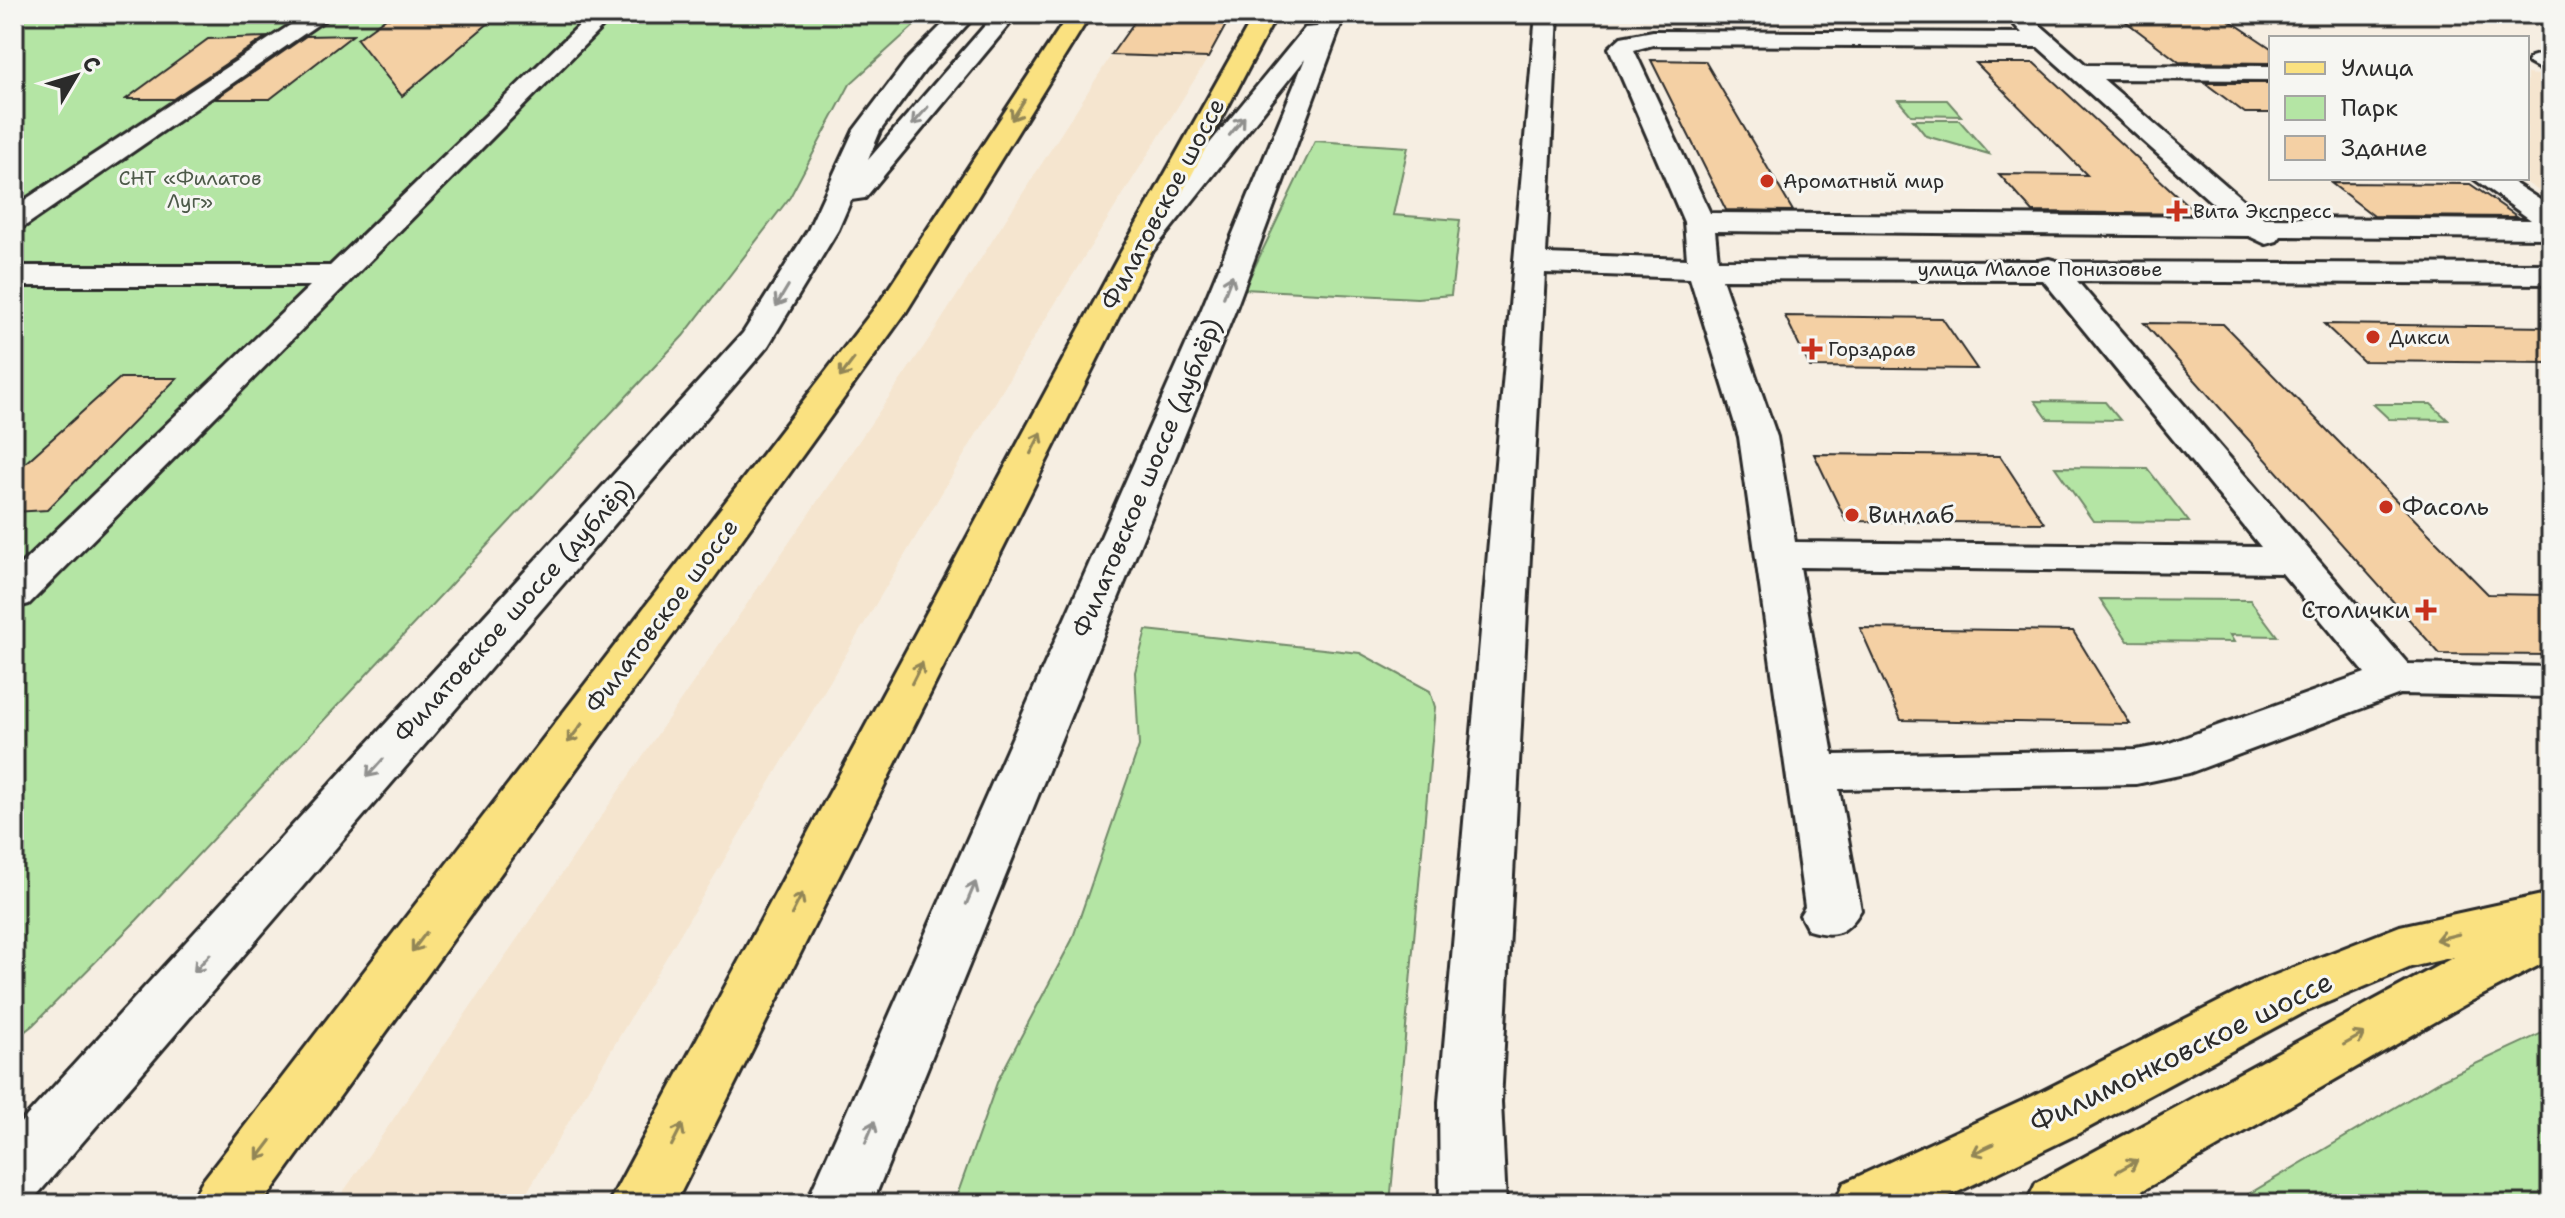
<svg xmlns="http://www.w3.org/2000/svg" width="2565" height="1218" font-family="'Shantell Sans',sans-serif">
	<style>
		.built { fill: #f5e5cf }
		.green { fill: #b4e5a4; stroke: #708868; stroke-width: 2 }
		.building { fill: #f4d0a4; stroke: #2b2b2b; stroke-width: 2 }
		.lines { fill: none; stroke-linecap: round; stroke-linejoin: round }
		.minor-casing { stroke: #2b2b2b; stroke-width: 6 }
		.major-casing { stroke: #2b2b2b; stroke-width: 6 }
		.minor { fill: #f6f6f2; fill-rule: evenodd }
		.major { fill: #fae180; fill-rule: evenodd }
		.oneway { stroke: #928656 }
		.oneway2 { stroke: #90908e }
		.poi-dot { fill: #c8321e; stroke: #f6f6f2; stroke-width: 3 }
		.labels { text-anchor: middle; dominant-baseline: central; stroke-width: 6; stroke-linejoin: round; paint-order: stroke }
		.far-park-label { font-size: 20px; fill: #4d5a49; stroke: #f6f6f2 }
		.far-poi-label { font-size: 20px; fill: #2b2b2b; stroke: #f6f6f2; text-anchor: start }
		.far-street-label { font-size: 20px; fill: #2b2b2b; stroke: #f6f6f2 }
		.street-label { font-size: 24px; fill: #2b2b2b; stroke: #f6f6f2 }
		.poi-label { font-size: 24px; fill: #2b2b2b; stroke: #f6f6f2; text-anchor: start }
		.near-street-label { font-size: 28px; fill: #2b2b2b; stroke: #f6f6f2 }
	</style>
	<rect width="100%" height="100%" fill="#f6eee2"/>
	<filter id="ink" filterUnits="userSpaceOnUse"><feTurbulence type="fractalNoise" baseFrequency=".0125" numOctaves="2"/><feDisplacementMap in="SourceGraphic" scale="16" xChannelSelector="R" yChannelSelector="G"/><feConvolveMatrix kernelMatrix="1 2 1 2 8 2 1 2 1" color-interpolation-filters="sRGB"/></filter>
	<g filter="url(#ink)">
		<g class="built">
			<path d="M1112,54l96,4 -175,281 -513,865h-185l598,-871z"/>
			<path d="M2527,74l24,2v123l-32,-21h8z"/>
		</g>
		<g class="green">
			<path d="M14,14h913l-77,70 -60,113 -107,139 -546,584 -104,105 -19,15z"/>
			<path d="M1898,100h49l14,16 -50,-1z"/>
			<path d="M1913,120h46l30,34 -63,-18z"/>
			<path d="M1315,141l93,6 -15,68 67,5 -9,75 -34,3 -173,-9z"/>
			<path d="M2035,401l70,1 15,18 -72,-1z"/>
			<path d="M2373,404h58l17,16 -59,-1z"/>
			<path d="M2055,467l92,1 42,54 -96,-1z"/>
			<path d="M2100,599l150,1 27,36 -47,-1 4,7 -106,-1z"/>
			<path d="M1146,630l214,23 70,38 5,16 -45,497h-436l44,-124 74,-140 67,-194 -4,-74z"/>
			<path d="M2551,1029v175h-319l211,-125z"/>
		</g>
		<g class="building">
			<path d="M1140,14h92l-24,44 -97,-3z"/>
			<path d="M2116,14h104l51,34v15l-92,-1z"/>
			<path d="M496,17l-94,79 -45,-57 29,-21z"/>
			<path d="M353,35l-83,64h-55l91,-63z"/>
			<path d="M266,37l-93,62h-47l82,-60z"/>
			<path d="M1651,60l54,1 88,150 -67,-1z"/>
			<path d="M1976,63h58l163,151 -164,-2 -34,-38 88,1z"/>
			<path d="M2205,83h66v30h-26z"/>
			<path d="M2331,183l139,1 48,33 -144,-1z"/>
			<path d="M1785,316l157,2 35,51 -167,-2z"/>
			<path d="M2144,323l79,1 265,270 63,1v60l-111,-1z"/>
			<path d="M2324,324l227,3v36l-188,-2z"/>
			<path d="M120,378h57l-130,132 -33,2v-39z"/>
			<path d="M1814,454l186,2 44,67 -198,-2z"/>
			<path d="M1860,628l213,3 57,93 -229,-4z"/>
		</g>
		<g class="lines">
			<defs>
				<g id="minor">
					<path d="M307,14h26l-308,212 -11,3v-22z"/>
					<path d="M591,14h24l-586,590 -15,4v-37l296,-285h-296v-20h316z"/>
					<path d="M953,14h24l-52,56 -45,61 -12,29 127,-146h23l-153,184 -14,2 -13,30 -70,116 -731,849 -23,9v-74l729,-797 65,-103 46,-100 53,-70z"/>
					<path d="M1323,14h22l-110,297 -363,893h-66l395,-893 104,-252 -152,192h-22l-4,-7 178,-216 12,-1z"/>
					<path d="M1536,14h22l-12,240 141,5 -3,-37 -75,-174 12,-11 32,-6 369,2 -10,-11 11,-7 8,2 55,48 185,1v14l-168,-1 161,139 267,2 -58,-42h33l45,29v31l-270,-2 -4,5 -11,3 -17,-8 -534,-5 3,29 320,1 11,-2 11,3 491,2v20l-474,-3 331,383 143,3v30l-151,-3 -211,79 -53,11 -297,5 22,121c-14,24 -27,28 -53,20l-8,-15 5,-8 -66,-470 -49,-159 -145,-5 -44,829 5,102h-66l-1,-102zM1653,45l385,2 190,170 -518,-4 -76,-163zM1722,279l321,1 218,267 -466,-5 -18,-105zM1800,567l482,6 83,100 -201,72 -28,5 -303,5z"/>
					<path d="M2551,51v24l-24,-13 4,-5z"/>
				</g>
				<g id="major">
					<path d="M1069,14h22l-185,298 -644,892h-71l10,-21 680,-883z"/>
					<path d="M1255,14h22l-126,238 -476,952h-67l513,-952z"/>
					<path d="M2551,893v66l-78,41 -354,204h-93l10,-21 418,-226 -43,10 -111,47 -223,120 -144,70h-99l10,-21 189,-87 225,-114 142,-56z"/>
				</g>
			</defs>
			<use href="#minor" class="minor-casing"/>
			<use href="#major" class="major-casing"/>
			<use href="#minor" class="minor"/>
			<use href="#major" class="major"/>
		</g>
		<defs><path id="oneway-shaft" d="M-6 0H5M1.5-3L5.5 0L1.5 3" fill="none" stroke-width="1.6" stroke-linecap="round" stroke-linejoin="round" transform="scale(2)"/></defs>
		<g class="oneway">
			<use href="#oneway-shaft" transform="translate(1018 110) rotate(122)"/>
			<use href="#oneway-shaft" transform="translate(847 368) rotate(127)"/>
			<use href="#oneway-shaft" transform="translate(1036 443) rotate(-63)"/>
			<use href="#oneway-shaft" transform="translate(917 673) rotate(-63)"/>
			<use href="#oneway-shaft" transform="translate(575 733) rotate(127)"/>
			<use href="#oneway-shaft" transform="translate(797 904) rotate(-63)"/>
			<use href="#oneway-shaft" transform="translate(2447 937) rotate(166)"/>
			<use href="#oneway-shaft" transform="translate(419 942) rotate(127)"/>
			<use href="#oneway-shaft" transform="translate(2354 1039) rotate(-29)"/>
			<use href="#oneway-shaft" transform="translate(677 1135) rotate(-63)"/>
			<use href="#oneway-shaft" transform="translate(1983 1149) rotate(155)"/>
			<use href="#oneway-shaft" transform="translate(264 1150) rotate(127)"/>
			<use href="#oneway-shaft" transform="translate(2127 1166) rotate(-29)"/>
		</g>
		<g class="oneway2">
			<use href="#oneway-shaft" transform="translate(920 116) rotate(131)"/>
			<use href="#oneway-shaft" transform="translate(1237 126) rotate(-51)"/>
			<use href="#oneway-shaft" transform="translate(1228 286) rotate(-69)"/>
			<use href="#oneway-shaft" transform="translate(782 296) rotate(121)"/>
			<use href="#oneway-shaft" transform="translate(375 768) rotate(132)"/>
			<use href="#oneway-shaft" transform="translate(971 893) rotate(-67)"/>
			<use href="#oneway-shaft" transform="translate(202 963) rotate(132)"/>
			<use href="#oneway-shaft" transform="translate(870 1132) rotate(-67)"/>
		</g>
	</g>
	<g class="poi-dot">
		<circle cx="1767" cy="181" r="8"/>
		<path d="M2173 199h8v8h8v8h-8v8h-8v-8h-8v-8h8z"/>
		<circle cx="2373" cy="337" r="8"/>
		<path d="M1808 337h8v8h8v8h-8v8h-8v-8h-8v-8h8z"/>
		<circle cx="2386" cy="507" r="8"/>
		<circle cx="1852" cy="515" r="8"/>
		<path d="M2422 598h8v8h8v8h-8v8h-8v-8h-8v-8h8z"/>
	</g>
	<g class="labels">
		<g class="far-park-label">
			<text x="190" y="178">СНТ «Филатов<tspan x="190" dy="23">Луг»</tspan></text>
		</g>
		<g class="far-poi-label">
			<text x="1783" y="181">Ароматный мир</text>
			<text x="2193" y="211">Вита Экспресс</text>
			<text x="2389" y="337">Дикси</text>
			<text x="1828" y="349">Горздрав</text>
		</g>
		<g class="far-street-label">
			<text x="2040" y="269">улица Малое Понизовье</text>
		</g>
		<g class="street-label">
			<text transform="translate(1163 204) rotate(-62)">Филатовское шоссе</text>
			<text transform="translate(1147 478) rotate(-67)">Филатовское шоссе (дублёр)</text>
			<text transform="translate(514 611) rotate(-48)">Филатовское шоссе (дублёр)</text>
			<text transform="translate(662 616) rotate(-53)">Филатовское шоссе</text>
		</g>
		<g class="poi-label">
			<text x="2402" y="507">Фасоль</text>
			<text x="1868" y="515">Винлаб</text>
			<text x="2410" y="610" text-anchor="end">Столички</text>
		</g>
		<g class="near-street-label">
			<text transform="translate(2181 1052) rotate(-26)">Филимонковское шоссе</text>
		</g>
	</g>
	<rect width="2565" height="1218" fill="none" stroke="#f6f6f2" stroke-width="48"/>
	<rect x="24" y="24" width="2517" height="1170" fill="none" stroke="#2b2b2b" stroke-width="3" filter="url(#ink)"/>
	<rect x="2269" y="36" width="260" height="144" fill="#f6f6f2" stroke="#a5a5a2" stroke-width="2"/>
	<rect x="2285" y="62" width="40" height="12" fill="#fae180" stroke="#a5a5a2" stroke-width="2"/>
	<text x="2341" y="76" font-size="24" fill="#2b2b2b">Улица</text>
	<rect x="2285" y="96" width="40" height="24" fill="#b4e5a4" stroke="#a5a5a2" stroke-width="2"/>
	<text x="2341" y="116" font-size="24" fill="#2b2b2b">Парк</text>
	<rect x="2285" y="136" width="40" height="24" fill="#f4d0a4" stroke="#a5a5a2" stroke-width="2"/>
	<text x="2341" y="156" font-size="24" fill="#2b2b2b">Здание</text>
	<g transform="translate(76 76) rotate(52)" stroke="#f6f6f2" stroke-width="6" paint-order="stroke">
	<path d="M0-6L14 30L0 20L-14 30Z" fill="#2b2b2b"/>
	<text y="-12" font-size="22" font-weight="bold" text-anchor="middle" fill="#2b2b2b">С</text>
	</g>
</svg>
